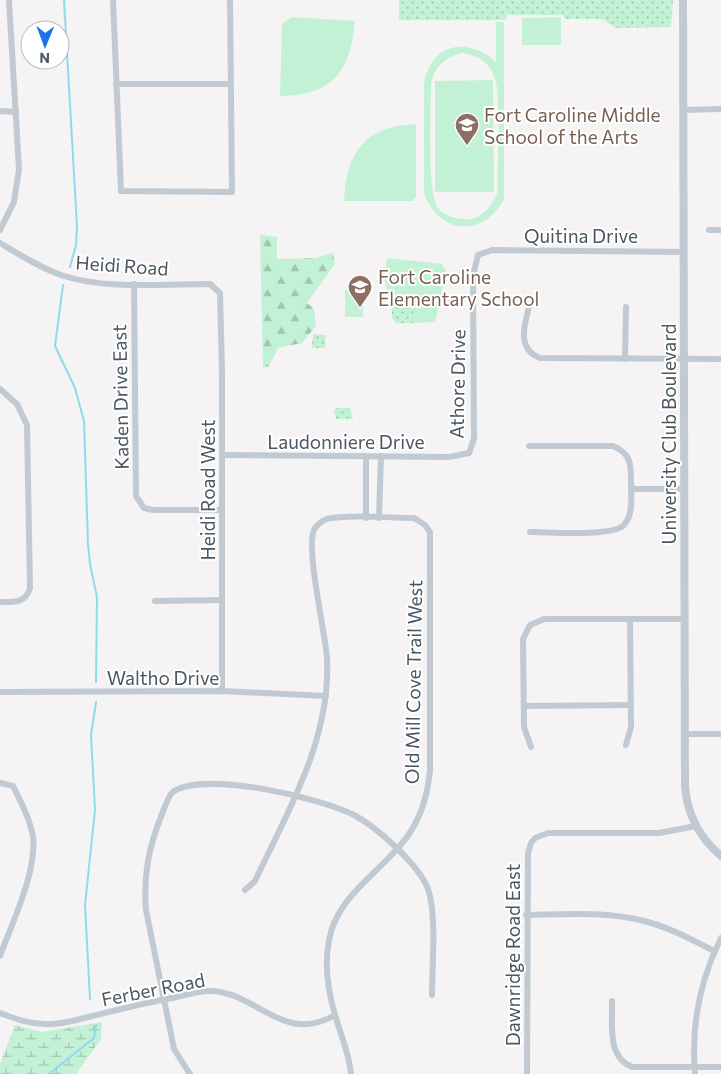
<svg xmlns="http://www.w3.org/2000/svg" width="721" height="1074" font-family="Commissioner,sans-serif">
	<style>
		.grass { fill: #c3f1d5; fill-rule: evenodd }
		.forest { fill: url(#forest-firs) }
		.wetland { fill: url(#wetland-marsh) }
		.park { fill: url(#park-dots) }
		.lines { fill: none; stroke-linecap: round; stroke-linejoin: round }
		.stream { stroke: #90daee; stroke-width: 2 }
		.minor { stroke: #c1cad2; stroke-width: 6 }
		.tertiary { stroke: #c1cad2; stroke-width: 8 }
		.labels { text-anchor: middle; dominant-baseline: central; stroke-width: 4; stroke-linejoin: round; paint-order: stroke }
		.education-label { font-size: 19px; fill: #785e54; stroke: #fff; text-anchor: start }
		.street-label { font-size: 19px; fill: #4a5661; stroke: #fff }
	</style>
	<defs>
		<pattern id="forest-firs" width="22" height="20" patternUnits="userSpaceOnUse" patternTransform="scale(1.25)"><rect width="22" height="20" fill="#c3f1d5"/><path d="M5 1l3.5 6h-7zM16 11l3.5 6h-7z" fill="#a0c6b0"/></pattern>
		<pattern id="wetland-marsh" width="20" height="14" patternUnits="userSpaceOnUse" patternTransform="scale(1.25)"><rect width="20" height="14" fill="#c3f1d5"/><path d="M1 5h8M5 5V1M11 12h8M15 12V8" fill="none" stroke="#a0c6b0"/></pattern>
		<pattern id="park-dots" width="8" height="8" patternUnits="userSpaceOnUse" patternTransform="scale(1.25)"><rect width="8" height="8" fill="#c3f1d5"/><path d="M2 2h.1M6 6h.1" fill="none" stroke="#a0c6b0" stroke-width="1.8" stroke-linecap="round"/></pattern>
	</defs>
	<rect width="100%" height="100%" fill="#f5f3f3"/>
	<g class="grass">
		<path d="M292,17l63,4c-4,50 -23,75 -75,75l2,-72z"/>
		<path d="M561,17v28h-39v-27z"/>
		<path d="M496,22h8v177c-21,39 -65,36 -80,-6v-110c8,-41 44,-46 72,-21zM462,53c15,2 26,8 32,23 8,17 3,92 4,115 -5,13 -13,26 -29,28 -10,1 -24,-2 -31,-11 -11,-15 -7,-100 -7,-123 3,-18 13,-27 31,-32z"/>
		<path d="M493,80l1,112h-59v-111z"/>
		<path d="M416,124v72l-4,5h-68c2,-49 21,-75 72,-77z"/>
		<path d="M387,258l55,6 4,7 -11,51 -22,1v-17h-19l-2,-2 -8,-24z"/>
		<rect x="345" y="290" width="18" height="27"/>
	</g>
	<path class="forest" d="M260,235l17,2v22l38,-1 18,-5 2,11 -28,39 7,6 2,17 -14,17 -24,5 -9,18 -6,2z"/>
	<path class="wetland" d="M102,1022l-1,17 -25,35h-76v-10l15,-39 27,7z"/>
	<g class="park">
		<path d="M275,0h398l-2,27 -55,1 -14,-9h-37l-3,-4h-55l-1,5h-107v-20z"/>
		<path d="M392,304l2,2h19v17h-17l-4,-5z"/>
		<path d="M313,334l13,1 -1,13h-13z"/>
		<path d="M336,408h14l3,11h-17l-2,-7z"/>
	</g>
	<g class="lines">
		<g class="stream">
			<path d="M64,0l13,226 -1,19 -6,22"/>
			<path d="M63,285l-8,61 20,42 9,33 4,123 2,20 7,33 -1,85"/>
			<path d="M90,999l-5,-94 10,-95 -4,-75 5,-33"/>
			<path d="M49,1074l45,-36 2,-13"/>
		</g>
		<g class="minor">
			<path d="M113,0l8,191 111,1 -2,-192"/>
			<path d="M116,84h114"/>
			<path d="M684,110l37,-1"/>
			<path d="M0,111l16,1"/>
			<path d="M0,230l14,-28 5,-33 -10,-169"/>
			<path d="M709,230h12"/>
			<path d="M0,243c20,12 39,24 61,32 43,15 103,9 149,9l10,9 2,79v319"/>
			<path d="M134,284l2,212 8,12 9,2h69"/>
			<path d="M529,307c-5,19 -12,42 11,51l181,1"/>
			<path d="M625,359l1,-52"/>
			<path d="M0,389l17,15 10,21 3,163c-4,15 -16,14 -30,14"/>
			<path d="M529,446h84c17,7 18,17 18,34 0,13 3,34 -7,45 -11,12 -75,7 -94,7"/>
			<path d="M222,455l227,2 20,-4 5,-14 -1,-163 5,-21 14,-5 192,2"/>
			<path d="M366,456v62"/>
			<path d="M631,489h54"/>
			<path d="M379,518l2,-62"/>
			<path d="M155,601l67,-1"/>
			<path d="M0,692l222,-1 104,5"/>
			<path d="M524,706l107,-1"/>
			<path d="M685,734h36"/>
			<path d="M626,745l5,-18 -1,-108"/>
			<path d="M531,747l-7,-20 -1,-88 7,-14 14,-6h141"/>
			<path d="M0,783l13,3c8,16 17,33 20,51 4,35 -21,86 -33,119"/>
			<path d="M245,890l10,-9c33,-70 76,-142 72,-222 -1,-25 -23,-115 -12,-131 4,-5 9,-9 16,-10 26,-4 56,0 83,0l11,7 5,7v238c-2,22 -8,45 -21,64 -24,36 -72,60 -80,106 -5,25 -1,51 6,75 6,21 14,37 16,59"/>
			<path d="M526,915c41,-1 83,-4 122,7 24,7 45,18 66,29"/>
			<path d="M612,1001c1,23 -6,55 20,66h89"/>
			<path d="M0,1013c14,5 28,11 44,11 16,1 32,-4 48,-8 25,-6 49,-12 74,-17 14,-2 27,-7 41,-8 48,-2 75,55 128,24"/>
			<path d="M190,1074l-16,-25 -28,-139c-3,-35 3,-64 16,-96 3,-7 6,-19 12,-23 34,-20 147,7 180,24 23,12 65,50 74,74 9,26 4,77 4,106"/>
			<path d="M527,1074l1,-221 3,-10 4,-5 13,-5h111l37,-7"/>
			<path d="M695,1074c-4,-47 5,-94 26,-136"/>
		</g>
		<path class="tertiary" d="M683,0l2,786c2,28 15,52 36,70"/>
	</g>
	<defs>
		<symbol id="school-pin" viewBox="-11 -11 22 30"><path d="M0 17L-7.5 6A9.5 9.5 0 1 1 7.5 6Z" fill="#8d6e63" stroke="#fff"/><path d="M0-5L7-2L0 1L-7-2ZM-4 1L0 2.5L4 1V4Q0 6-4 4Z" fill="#fff"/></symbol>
	</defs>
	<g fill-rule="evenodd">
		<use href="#school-pin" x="453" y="111" width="28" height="38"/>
		<use href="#school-pin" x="346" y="273" width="28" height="38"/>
	</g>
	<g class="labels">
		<g class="education-label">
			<text x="484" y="114">Fort Caroline Middle<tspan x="484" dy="22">School of the Arts</tspan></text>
			<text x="378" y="276">Fort Caroline<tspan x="378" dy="22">Elementary School</tspan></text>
		</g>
		<g class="street-label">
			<text x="581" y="235">Quitina Drive</text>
			<text transform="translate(122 265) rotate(4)">Heidi Road</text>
			<text transform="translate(457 384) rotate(-89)">Athore Drive</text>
			<text transform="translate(120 397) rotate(-91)">Kaden Drive East</text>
			<text transform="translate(668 434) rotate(-90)">University Club Boulevard</text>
			<text x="346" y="441">Laudonniere Drive</text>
			<text transform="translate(207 490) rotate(-90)">Heidi Road West</text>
			<text x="163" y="677">Waltho Drive</text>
			<text transform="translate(413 682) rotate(-89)">Old Mill Cove Trail West</text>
			<text transform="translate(512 955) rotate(-90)">Dawnridge Road East</text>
			<text transform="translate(153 989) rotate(-11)">Ferber Road</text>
		</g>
	</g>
	<g transform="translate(45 45) rotate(181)"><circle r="24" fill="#ffffff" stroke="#b7bbc0"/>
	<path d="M0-4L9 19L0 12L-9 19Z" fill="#1a73e8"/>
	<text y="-8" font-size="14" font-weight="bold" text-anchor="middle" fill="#4a5661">N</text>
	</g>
</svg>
